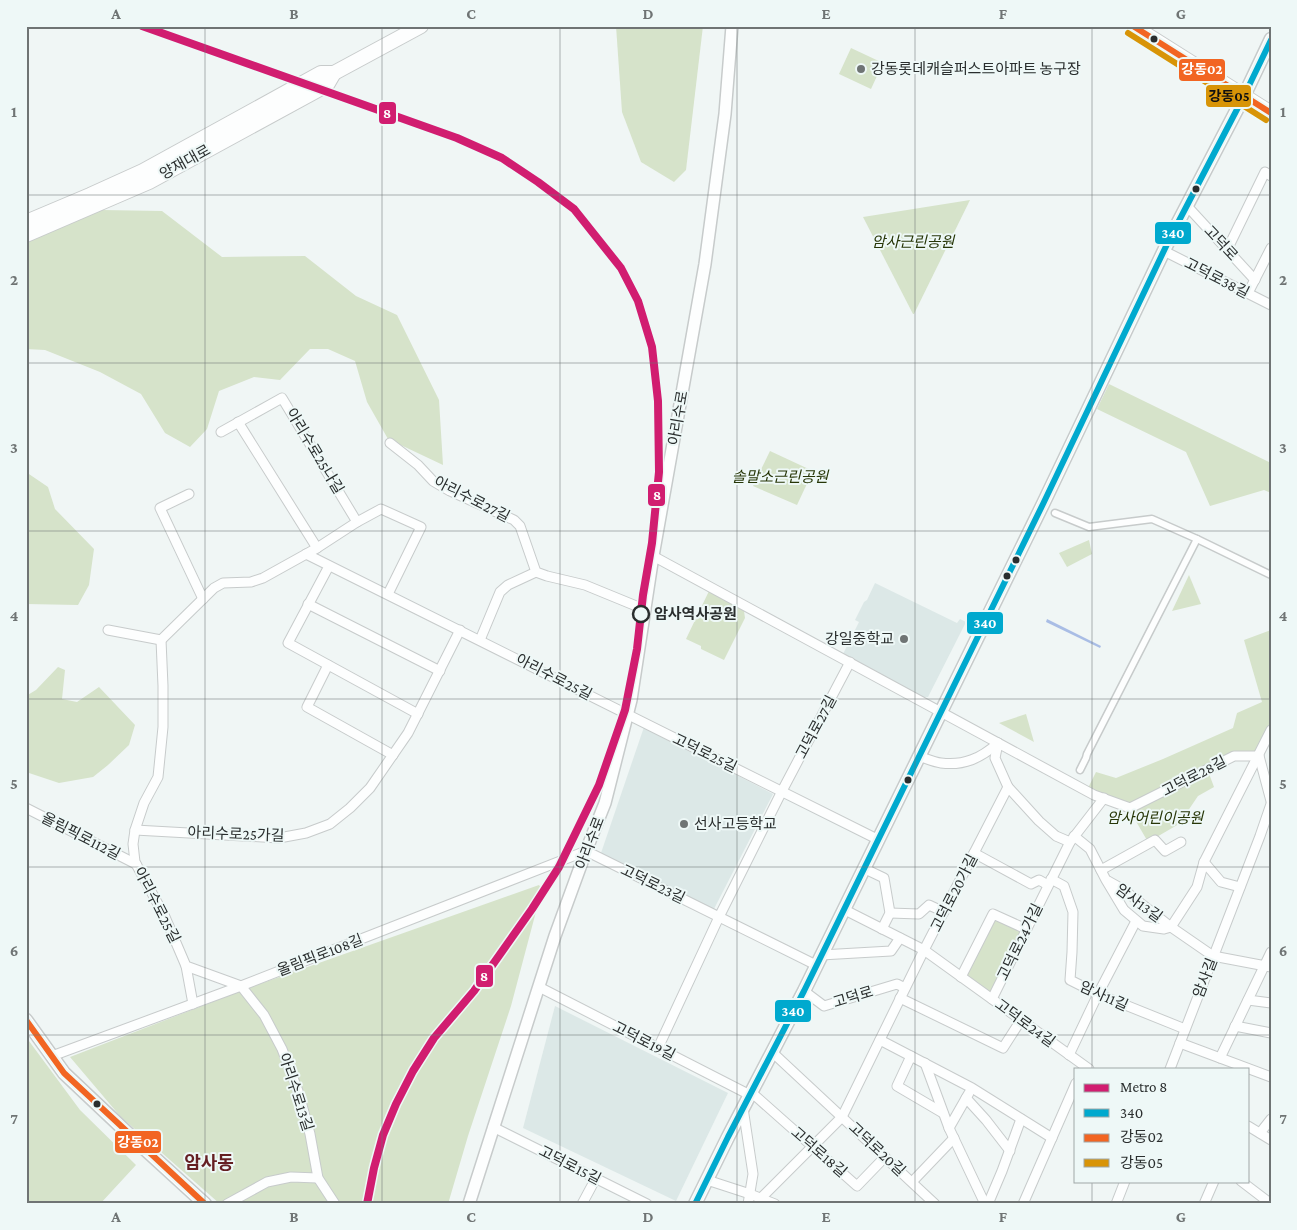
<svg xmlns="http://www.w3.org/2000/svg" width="1297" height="1230" font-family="'Crimson Pro','Noto Sans KR',serif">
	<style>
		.built { fill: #dce8e7 }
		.green { fill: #d6e3ca }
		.water { fill: #a9bde5 }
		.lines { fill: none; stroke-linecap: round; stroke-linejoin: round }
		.pedestrian-casing { stroke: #c7cbcb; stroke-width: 9 }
		.minor-casing { stroke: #c7cbcb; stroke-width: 11 }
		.tertiary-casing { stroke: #c7cbcb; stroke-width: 14 }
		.secondary-casing { stroke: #c7cbcb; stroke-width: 15 }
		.primary-casing { stroke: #c7cbcb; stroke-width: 16 }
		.pedestrian { stroke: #fdfefe; stroke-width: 6 }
		.minor { stroke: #fdfefe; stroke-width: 9 }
		.tertiary { stroke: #fdfefe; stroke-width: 11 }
		.secondary { stroke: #fdfefe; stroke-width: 12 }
		.primary { stroke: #fdfefe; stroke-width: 14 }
		.bus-1-casing { stroke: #eef8f7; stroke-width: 10 }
		.bus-2-casing { stroke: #eef8f7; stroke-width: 10 }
		.bus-3-casing { stroke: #eef8f7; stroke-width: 10 }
		.bus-1 { stroke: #00a9ce; stroke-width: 6 }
		.bus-2 { stroke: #f26522; stroke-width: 6 }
		.bus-3 { stroke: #d89407; stroke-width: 6 }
		.metro-1-casing { stroke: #eef8f7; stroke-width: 11 }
		.metro-1 { stroke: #d11d70; stroke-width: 8 }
		.grid { fill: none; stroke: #6f7474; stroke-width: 1; stroke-opacity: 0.55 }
		.bus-dot { fill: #2a2e2e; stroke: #eef8f7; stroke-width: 2 }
		.poi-dot { fill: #6f7474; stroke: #eef8f7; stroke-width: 2 }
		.stop-dot { fill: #eef8f7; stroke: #2a2e2e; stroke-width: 2.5 }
		.labels { text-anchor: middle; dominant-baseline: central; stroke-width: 4; stroke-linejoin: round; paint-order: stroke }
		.poi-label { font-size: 15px; fill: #2a2e2e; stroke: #eef8f7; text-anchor: start }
		.street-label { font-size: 15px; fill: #2a2e2e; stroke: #eef8f7 }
		.park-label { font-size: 15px; font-style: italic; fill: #273607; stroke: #eef8f7 }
		.stop-label { font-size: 15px; font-weight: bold; fill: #2a2e2e; stroke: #eef8f7; text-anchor: start }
		.quarter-label { font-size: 18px; font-weight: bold; fill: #651f22; stroke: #eef8f7 }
		.line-badge { stroke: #eef8f7; stroke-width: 2 }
		.badge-label { font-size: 14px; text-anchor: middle; font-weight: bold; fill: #fff }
		.pale-badge-label { font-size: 14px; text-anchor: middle; font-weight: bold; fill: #111 }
		.neatline { fill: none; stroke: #6f7474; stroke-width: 2 }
		.grid-label { font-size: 16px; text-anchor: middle; font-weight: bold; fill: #6f7474 }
	</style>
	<rect width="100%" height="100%" fill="#f0f6f5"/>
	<g class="built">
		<path d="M875,583l82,40 3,-4 6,3 -38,75h-6l-79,-43 16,-32 -4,-2 9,-18 3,-2z"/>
		<path d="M644,727l129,67 -59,115 -113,-56z"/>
		<path d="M555,1006l173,87 -52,108 -153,-73z"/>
	</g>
	<g class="green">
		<path d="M616,26h87l-17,144 -12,12 -33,-20 -19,-50z"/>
		<path d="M851,48l32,15 -12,26 -32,-15z"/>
		<path d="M970,200l-56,114h-1l-50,-97z"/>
		<path d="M102,210l60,1 60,46 83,-1 51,40 41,19 42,85 4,65 -55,-26 -21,-37 -12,-41 -27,-12h-18l-30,31 -26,-3 -35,14 -12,38 -17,18 -25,-14 -24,-39 -41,-22 -55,-22 -19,-1v-107z"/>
		<path d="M1109,384l162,79v30l-7,-3 -54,16 -24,-54 -89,-43z"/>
		<path d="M770,451l43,20 -16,34 -44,-19z"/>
		<path d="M26,472l22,15 7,22 39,40 -5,36 -11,20 -52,-1z"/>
		<path d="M1089,540l3,14 -25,13 -8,-14z"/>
		<path d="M1189,575l12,29 -29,7z"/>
		<path d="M709,591l35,20 1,7 -21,42 -23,-11v-3l-15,-7z"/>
		<path d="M1271,630v99l-12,27h-25l-104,52 -42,-20 8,-16 20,6 47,-19 70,-31 4,-15 25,-11 -18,-62z"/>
		<path d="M58,667l7,3 -3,29 15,3 22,-15 36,38 -6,20 -21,20 -15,12 -34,6 -30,-10 -3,-3v-74l10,-6z"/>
		<path d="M1026,714l8,28 -35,-19z"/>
		<path d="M1208,771l6,16 -16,9 -19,28 -31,18 -18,-31z"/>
		<path d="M539,885l3,4 -31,117 -43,130 -20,68h-228l-100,-88 -50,-59 181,-70z"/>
		<path d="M995,919l26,13 -31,63 -25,-18z"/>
		<path d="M26,1037l54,73 56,55 -36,39h-74z"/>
	</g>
	<path class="water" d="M1047,619l54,27 -1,2 -54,-26z"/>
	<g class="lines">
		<defs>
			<g id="pedestrian">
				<path d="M1055,513l34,14 63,-8 45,20 -110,215 -1,4 -6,12"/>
				<path d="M1197,539l74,36"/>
			</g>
			<g id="minor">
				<path d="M1187,206l68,74"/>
				<path d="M1227,250l38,-78 6,4"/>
				<path d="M1164,251l107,54"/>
				<path d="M1248,293l23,-45"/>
				<path d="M238,422l79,126"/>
				<path d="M221,432l61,-34 75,124"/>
				<path d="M390,443l28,22 15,16 17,10 64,29 6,6 16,46 11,4 38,9 61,25"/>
				<path d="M189,494l-29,14 43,91"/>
				<path d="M306,554l571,285"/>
				<path d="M653,556l441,239 36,13 104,-52h25"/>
				<path d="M329,566l-41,77 130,71"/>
				<path d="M308,604l132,67"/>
				<path d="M108,630l53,10 53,-52 9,-5 28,-1 12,-4 54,-30 40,-26 24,-13 40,18 -33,67"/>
				<path d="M161,640l2,46v41l-5,50 -14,26 -9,27 -2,14 2,18 30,55 21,49 55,20 23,29 18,34 16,42 12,43 8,44 17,26"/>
				<path d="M480,640l20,-48 8,-7 28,-13"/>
				<path d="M328,665l-21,42 86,48"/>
				<path d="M998,743l-3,15 13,29 31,34 17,15 14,6"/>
				<path d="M918,756c7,2 15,6 23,7 23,3 40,-5 57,-20"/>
				<path d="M1259,756l12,45"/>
				<path d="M26,808l110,56"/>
				<path d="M135,830l144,8 27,-5 24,-9 20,-16 20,-20 38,-55 52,-103"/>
				<path d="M1074,836l16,13 16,31 18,30 19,16 21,3 7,-2 26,-40 7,-25 67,-132"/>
				<path d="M974,853l57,31 8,-4 9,5"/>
				<path d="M1204,862l17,20 19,5"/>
				<path d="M863,868l21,10 6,35 -8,16"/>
				<path d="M1101,870l54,-30 10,11 16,-9"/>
				<path d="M1051,879l13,7 9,26 -1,40 -2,28 28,14 87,35"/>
				<path d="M1108,881l16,9 47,37 42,29 58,11"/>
				<path d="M843,909l81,41 165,119"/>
				<path d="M890,913l29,1 10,-9 15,7"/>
				<path d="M821,955l70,-4 9,-13"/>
				<path d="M186,966l7,38"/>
				<path d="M961,977l32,-63 33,15"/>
				<path d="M539,987l211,108"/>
				<path d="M804,991l20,15 73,-22 8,4"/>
				<path d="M900,998l103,50 18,-28"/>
				<path d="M992,999l78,-157 34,-44"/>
				<path d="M1248,1000l23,3"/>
				<path d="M1235,1026l36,7"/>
				<path d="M880,1040l92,48 80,50"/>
				<path d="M1180,1043l91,34"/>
				<path d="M658,1048l61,-131 63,-126 68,-129"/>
				<path d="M772,1052l163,152"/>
				<path d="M1069,1055l29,-61 38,-73"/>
				<path d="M52,1056l189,-70 345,-135 230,114"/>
				<path d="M911,1056l-14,30 46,27"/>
				<path d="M1220,1058l51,-106"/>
				<path d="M925,1063l24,65 36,76"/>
				<path d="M1170,1069l90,-233 11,-32"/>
				<path d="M751,1092l106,94 28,-29"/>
				<path d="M966,1098l20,22 24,31"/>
				<path d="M743,1108l10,66 -5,30"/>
				<path d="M1248,1126l23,14"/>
				<path d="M493,1127l154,77"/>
				<path d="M949,1128l20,-35"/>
				<path d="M1260,1133l11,-14"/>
				<path d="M707,1180l43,14 25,10"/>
				<path d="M1241,1181l30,23"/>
				<path d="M912,1182l42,-44"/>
				<path d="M761,1198l81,-81 82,-167 84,-163"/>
				<path d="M227,1204l40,-22 24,-5 27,1"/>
				<path d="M582,1204l14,-26"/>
				<path d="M988,1204l14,-33 19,-52"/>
				<path d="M1023,1204l53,-121"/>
				<path d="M1116,1204l9,-23"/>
				<path d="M1204,1204l10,-23"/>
			</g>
			<path id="tertiary" d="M469,1204l86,-268 31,-85 19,-48 26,-103 22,-144 52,-292 20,-150 7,-88"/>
			<g id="secondary">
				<path d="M26,1020l38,53 72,68 69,63"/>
				<path d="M695,1204l33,-67 76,-146 239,-487 127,-266 74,-142 27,-57"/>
			</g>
			<g id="primary">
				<path d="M1133,26l138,87"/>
				<path d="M26,222l64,-27 53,-24 178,-98h13l87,-47"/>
				<path d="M26,235l123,-53 178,-97 7,-12"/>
			</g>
		</defs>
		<use href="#pedestrian" class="pedestrian-casing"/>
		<use href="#minor" class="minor-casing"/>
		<use href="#tertiary" class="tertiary-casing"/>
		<use href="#secondary" class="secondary-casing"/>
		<use href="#primary" class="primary-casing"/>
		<use href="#pedestrian" class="pedestrian"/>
		<use href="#minor" class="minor"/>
		<use href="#tertiary" class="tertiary"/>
		<use href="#secondary" class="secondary"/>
		<use href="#primary" class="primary"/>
		<defs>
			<path id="bus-1" d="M695,1204l33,-67 76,-146 239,-487 127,-266 74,-142 27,-56"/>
			<g id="bus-2">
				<path d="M1133,26l138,87"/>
				<path d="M26,1020l38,53 141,131"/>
			</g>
			<path id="bus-3" d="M1128,33l138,87"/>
		</defs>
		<use href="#bus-1" class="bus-1-casing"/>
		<use href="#bus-2" class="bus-2-casing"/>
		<use href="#bus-3" class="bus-3-casing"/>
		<use href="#bus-1" class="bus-1"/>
		<use href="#bus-2" class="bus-2"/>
		<use href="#bus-3" class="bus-3"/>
		<defs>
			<path id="metro-1" d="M142,26l315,112 45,20 36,24 36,27 47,59 17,33 14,46 6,54 1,71 -7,71 -9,52 -6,54 -12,61 -26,75 -40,82 -27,42 -58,82 -40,47 -21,33 -17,33 -13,31 -9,33 -7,36"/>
		</defs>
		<use href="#metro-1" class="metro-1-casing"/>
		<use href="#metro-1" class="metro-1"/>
	</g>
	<path class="grid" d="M205,26v1178M382,26v1178M560,26v1178M737,26v1178M915,26v1178M1092,26v1043M26,195h1245M26,363h1245M26,531h1245M26,699h1245M26,867h1245M26,1035h1245M1092,1181v23"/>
	<g class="bus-dot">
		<circle cx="1154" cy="39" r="4.5"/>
		<circle cx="1196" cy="189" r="4.5"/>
		<circle cx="1016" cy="560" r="4.5"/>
		<circle cx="1007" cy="576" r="4.5"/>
		<circle cx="908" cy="780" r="4.5"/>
		<circle cx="97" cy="1104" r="4.5"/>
	</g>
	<g class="poi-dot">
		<circle cx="861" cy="69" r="5"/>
		<circle cx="904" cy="639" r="5"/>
		<circle cx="684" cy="824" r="5"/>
	</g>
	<circle class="stop-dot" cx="641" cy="614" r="8"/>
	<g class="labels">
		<g class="poi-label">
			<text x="871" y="69">강동롯데캐슬퍼스트아파트 농구장</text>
			<text x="894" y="639" text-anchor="end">강일중학교</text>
			<text x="694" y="824">선사고등학교</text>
		</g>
		<g class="street-label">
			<text transform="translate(185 162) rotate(-29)">양재대로</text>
			<text transform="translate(1221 243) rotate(47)">고덕로</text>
			<text transform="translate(1217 278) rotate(27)">고덕로38길</text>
			<text transform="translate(678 418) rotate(-80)">아리수로</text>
			<text transform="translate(315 451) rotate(59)">아리수로25나길</text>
			<text transform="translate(472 499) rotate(27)">아리수로27길</text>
			<text transform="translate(554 677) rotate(27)">아리수로25길</text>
			<text transform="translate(816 727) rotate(-62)">고덕로27길</text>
			<text transform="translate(705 753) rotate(26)">고덕로25길</text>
			<text transform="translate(1194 776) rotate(-27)">고덕로28길</text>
			<text transform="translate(236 834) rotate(2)">아리수로25가길</text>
			<text transform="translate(81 836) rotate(27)">올림픽로112길</text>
			<text transform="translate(590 843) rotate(-69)">아리수로</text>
			<text transform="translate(653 884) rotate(26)">고덕로23길</text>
			<text transform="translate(954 893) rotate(-63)">고덕로20가길</text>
			<text transform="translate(1139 903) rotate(36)">암사13길</text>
			<text transform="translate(157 905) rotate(63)">아리수로25길</text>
			<text transform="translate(1020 942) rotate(-64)">고덕로24가길</text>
			<text transform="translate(320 955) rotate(-21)">올림픽로108길</text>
			<text transform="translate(1205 978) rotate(-69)">암사길</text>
			<text transform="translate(1104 996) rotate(24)">암사11길</text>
			<text transform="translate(853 997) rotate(-17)">고덕로</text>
			<text transform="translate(1025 1023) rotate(36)">고덕로24길</text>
			<text transform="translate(644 1041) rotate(27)">고덕로19길</text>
			<text transform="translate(296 1092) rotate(72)">아리수로13길</text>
			<text transform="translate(877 1149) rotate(43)">고덕로20길</text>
			<text transform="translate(819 1152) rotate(41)">고덕로18길</text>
			<text transform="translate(570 1165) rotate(27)">고덕로15길</text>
		</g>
		<g class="park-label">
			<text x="913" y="242">암사근린공원</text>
			<text x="780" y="477">솔말소근린공원</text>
			<text x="1155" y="818">암사어린이공원</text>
		</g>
		<g class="stop-label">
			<text x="654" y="614">암사역사공원</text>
		</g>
		<g class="quarter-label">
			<text x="209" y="1163">암사동</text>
		</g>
	</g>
	<g class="line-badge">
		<rect x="1178" y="58" width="48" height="24" rx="5" fill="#f26522"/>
		<rect x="1205" y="84" width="47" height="24" rx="5" fill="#d89407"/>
		<rect x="378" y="101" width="19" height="24" rx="5" fill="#d11d70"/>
		<rect x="1154" y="221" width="38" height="24" rx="5" fill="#00a9ce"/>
		<rect x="647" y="483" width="19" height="24" rx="5" fill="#d11d70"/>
		<rect x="966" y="611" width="38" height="24" rx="5" fill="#00a9ce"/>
		<rect x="475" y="964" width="19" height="24" rx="5" fill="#d11d70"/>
		<rect x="774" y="999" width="38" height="24" rx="5" fill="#00a9ce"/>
		<rect x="114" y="1130" width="48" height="24" rx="5" fill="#f26522"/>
	</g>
	<g class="badge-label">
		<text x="1202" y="74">강동02</text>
		<text x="387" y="118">8</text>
		<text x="1173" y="238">340</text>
		<text x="657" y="500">8</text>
		<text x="985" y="628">340</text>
		<text x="484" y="981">8</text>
		<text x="793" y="1016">340</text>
		<text x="138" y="1147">강동02</text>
	</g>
	<g class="pale-badge-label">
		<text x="1229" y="101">강동05</text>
	</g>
	<rect width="1297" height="1230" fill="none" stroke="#eef8f7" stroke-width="55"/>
	<rect x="1074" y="1068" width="175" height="115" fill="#eef8f7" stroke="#a0a7a7"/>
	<rect x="1084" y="1084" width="25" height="8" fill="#d11d70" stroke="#a0a7a7"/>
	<text x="1120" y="1092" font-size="15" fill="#2a2e2e">Metro 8</text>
	<rect x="1084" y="1109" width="25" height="8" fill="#00a9ce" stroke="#a0a7a7"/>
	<text x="1120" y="1118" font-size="15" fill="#2a2e2e">340</text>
	<rect x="1084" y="1134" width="25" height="8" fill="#f26522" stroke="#a0a7a7"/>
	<text x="1120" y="1142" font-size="15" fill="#2a2e2e">강동02</text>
	<rect x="1084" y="1159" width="25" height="8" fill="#d89407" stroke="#a0a7a7"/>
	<text x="1120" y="1168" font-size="15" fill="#2a2e2e">강동05</text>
	<rect x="28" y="28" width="1242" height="1174" class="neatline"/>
	<g class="grid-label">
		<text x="116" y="19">A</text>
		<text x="294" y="19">B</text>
		<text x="471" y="19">C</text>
		<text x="648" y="19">D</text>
		<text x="826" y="19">E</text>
		<text x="1003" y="19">F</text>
		<text x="1181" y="19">G</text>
		<text x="14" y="117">1</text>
		<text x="1283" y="117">1</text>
		<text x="14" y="285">2</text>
		<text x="1283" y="285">2</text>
		<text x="14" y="453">3</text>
		<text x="1283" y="453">3</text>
		<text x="14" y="621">4</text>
		<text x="1283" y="621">4</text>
		<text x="14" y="789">5</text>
		<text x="1283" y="789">5</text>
		<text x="14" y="956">6</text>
		<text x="1283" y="956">6</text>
		<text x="14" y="1124">7</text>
		<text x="1283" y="1124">7</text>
		<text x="116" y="1222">A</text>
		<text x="294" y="1222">B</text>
		<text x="471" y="1222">C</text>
		<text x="648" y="1222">D</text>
		<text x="826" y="1222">E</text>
		<text x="1003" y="1222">F</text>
		<text x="1181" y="1222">G</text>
	</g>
</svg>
